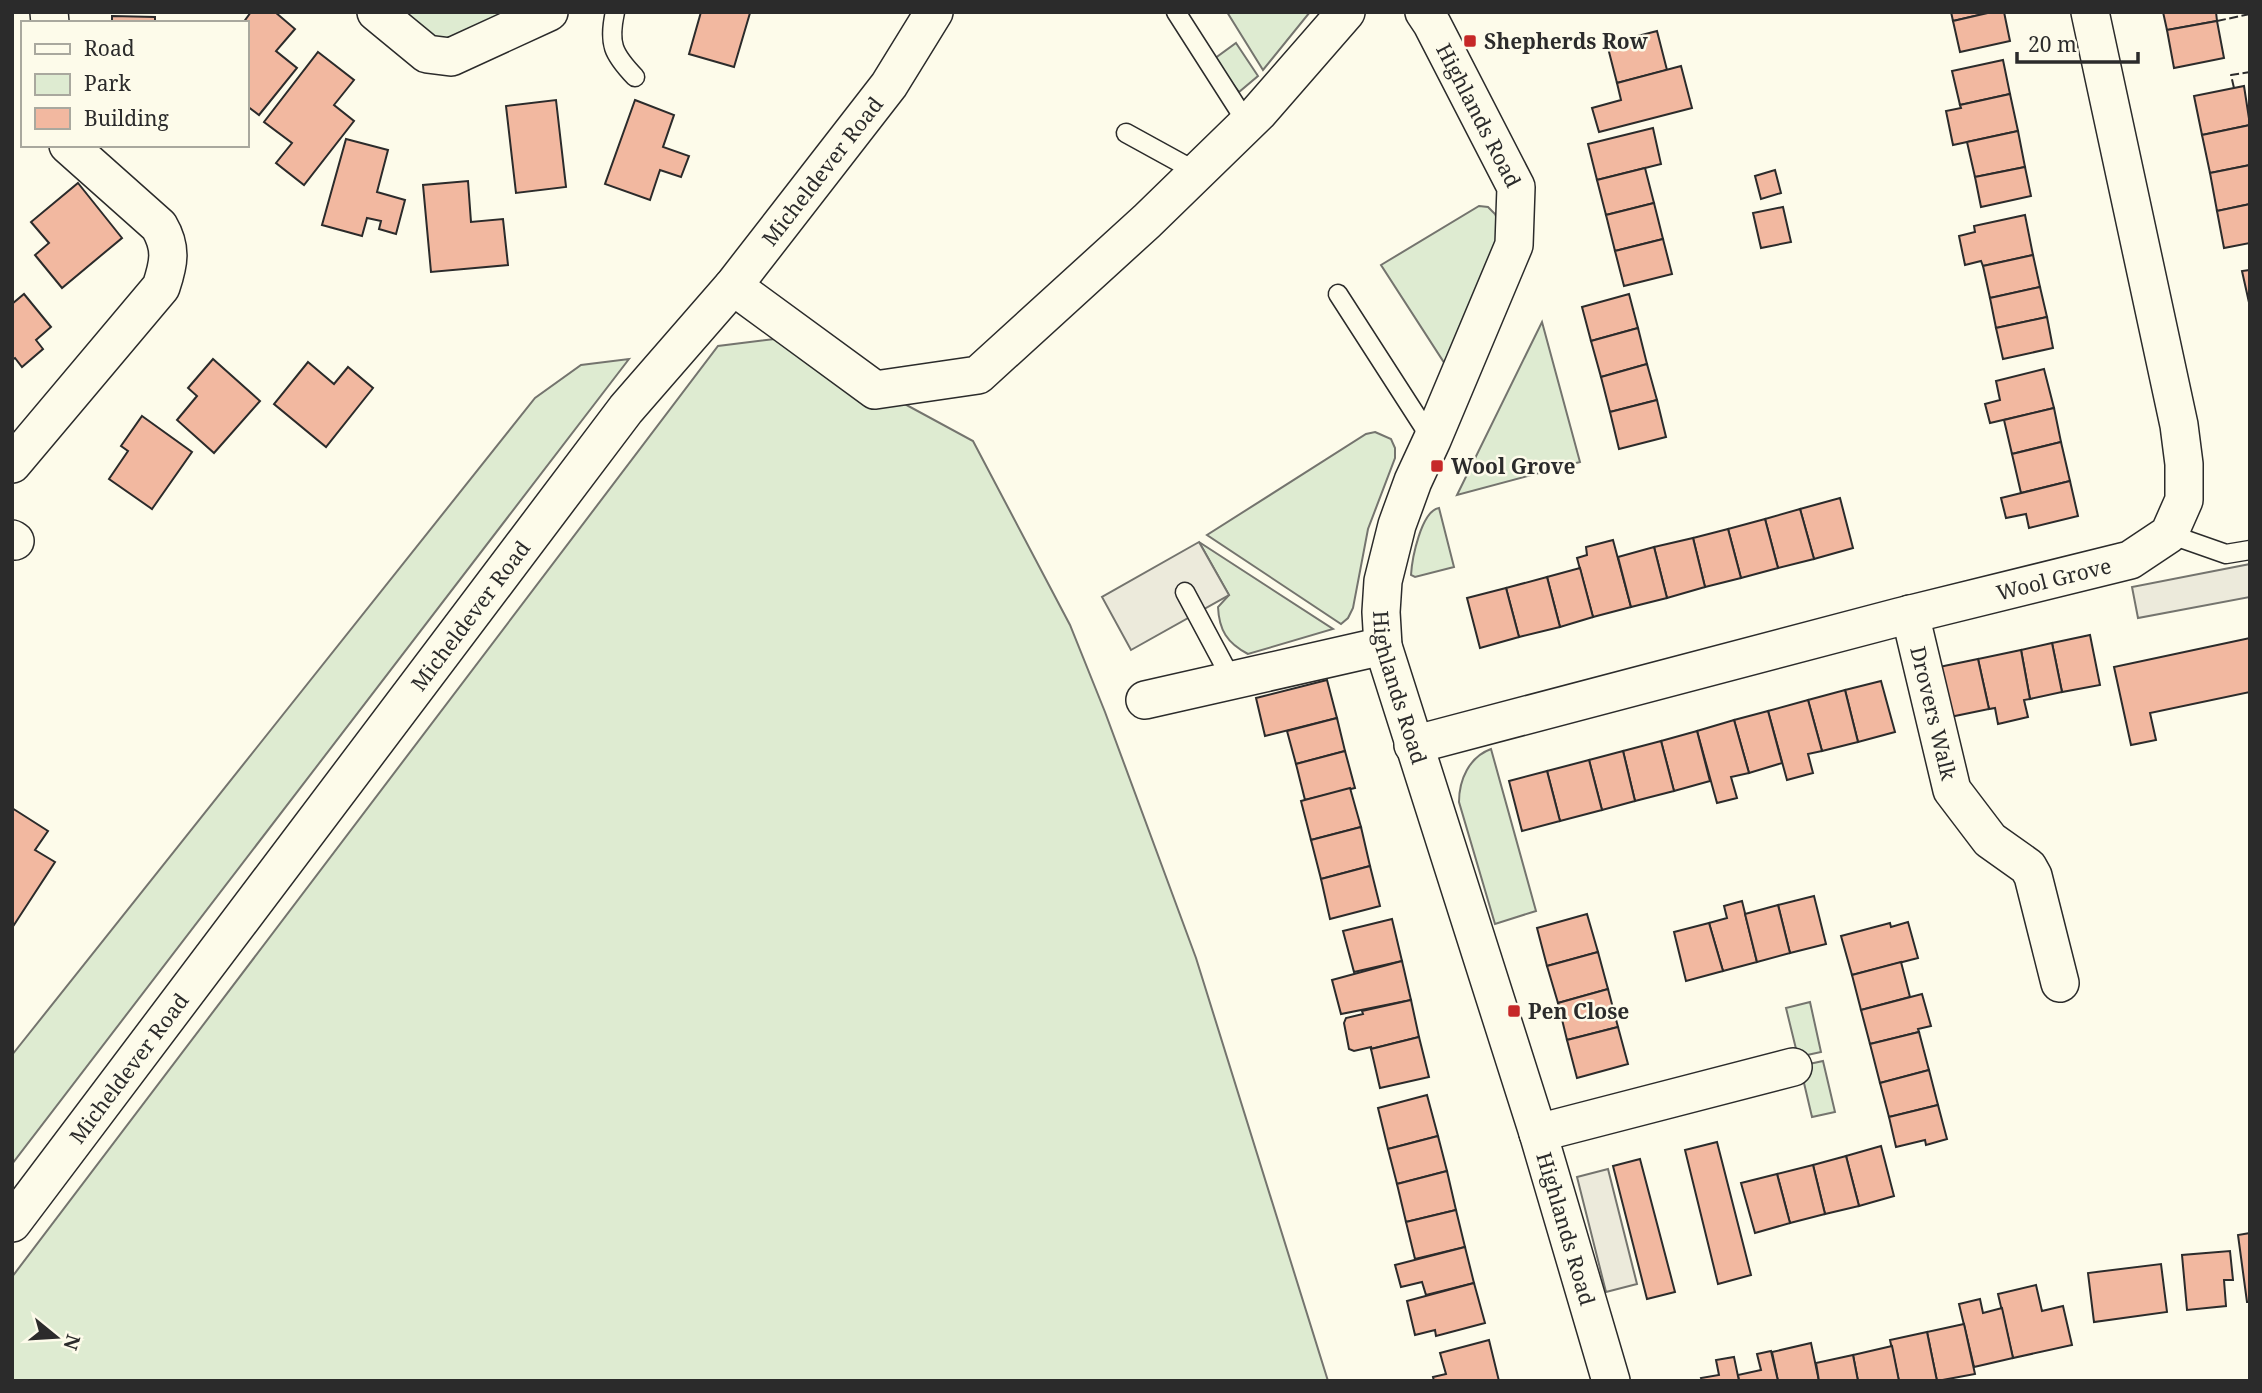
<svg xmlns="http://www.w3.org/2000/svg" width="2262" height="1393" font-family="'Noto Serif',serif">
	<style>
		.green { fill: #deebd1; stroke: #74746e; stroke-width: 2 }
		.parking { fill: #eceadb; stroke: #74746e; stroke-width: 2 }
		.building { fill: #f2b8a0; stroke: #2b2b2b; stroke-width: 2 }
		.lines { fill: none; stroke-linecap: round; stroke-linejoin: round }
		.service-casing { stroke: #2b2b2b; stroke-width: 21 }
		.minor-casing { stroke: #2b2b2b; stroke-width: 40 }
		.service { stroke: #fdfbea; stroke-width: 18 }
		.minor { stroke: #fdfbea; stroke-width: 37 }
		.fence { stroke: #2b2b2b; stroke-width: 2; stroke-dasharray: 9 3.5; stroke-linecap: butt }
		.poi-dot { fill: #c62828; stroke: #fdfbea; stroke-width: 2.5 }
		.labels { text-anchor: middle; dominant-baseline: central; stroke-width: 5; stroke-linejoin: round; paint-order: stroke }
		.poi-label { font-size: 21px; font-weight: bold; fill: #2b2b2b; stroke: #fdfbea; text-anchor: start }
		.street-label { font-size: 21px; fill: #2b2b2b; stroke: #fdfbea }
	</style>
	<rect width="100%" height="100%" fill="#fdfbea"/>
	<g class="green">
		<path d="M400,12h119l-74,35z"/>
		<path d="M1227,12h83l-47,58z"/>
		<path d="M1236,43l22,33 -19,16 -25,-33z"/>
		<path d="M1479,206l9,1 7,7 2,5 -1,25 -51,120 -64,-99z"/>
		<path d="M1542,322l38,140 -123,33z"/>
		<path d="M783,338l190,103 97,184 35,87 91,246 132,423h-1316v-104l706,-931z"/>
		<path d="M629,359l-617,805v-109l523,-657 46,-33z"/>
		<path d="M1375,432l16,7 4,9v10l-27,71 -15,79 -5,10 -7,6 -134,-89 159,-101z"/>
		<path d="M1439,508l15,59 -39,10 -4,-2c1,-16 10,-64 28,-67z"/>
		<path d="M1199,542l134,87 -85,25c-21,-11 -29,-24 -30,-47l11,-12z"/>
		<path d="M1491,749l45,162 -41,13 -36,-122c0,-22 10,-45 32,-53z"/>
		<path d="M1810,1002l11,50 -23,5 -12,-49z"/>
		<path d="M1823,1061l12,51 -23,5 -12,-51z"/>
	</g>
	<g class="parking">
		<path d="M1199,542l30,53 -98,55 -29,-53z"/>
		<path d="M2250,564v33l-112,21 -6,-31z"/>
		<path d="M1608,1169l29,115 -31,8 -29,-115z"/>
	</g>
	<g class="building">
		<path d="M251,12h24l20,17 -19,22 21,17 -38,47 -12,-9v-83h-4z"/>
		<path d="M701,12l49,1 -16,54 -45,-13z"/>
		<path d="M1951,12h41l-39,9z"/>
		<path d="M1992,12h12l6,29 -50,11 -7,-31z"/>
		<path d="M2163,12h53l1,9 -50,9z"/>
		<path d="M112,16l43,1v6h-43z"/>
		<path d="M2217,21l7,37 -50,10 -7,-38z"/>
		<path d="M1657,31l10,39 -50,13 -10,-39z"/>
		<path d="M318,52l36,28 -20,25 20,16 -50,64 -28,-22 16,-20 -28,-21z"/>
		<path d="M2003,60l7,34 -50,11 -8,-34z"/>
		<path d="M1681,66l11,42 -93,24 -7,-24 29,-8 -4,-17z"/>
		<path d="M2244,86l6,39 -48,10 -8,-39z"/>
		<path d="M2010,94l8,37 -65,14 -7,-34 15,-3 -1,-3z"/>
		<path d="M556,100l10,87 -50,6 -10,-87z"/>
		<path d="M635,100l39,15 -11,32 26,9 -8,21 -21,-7 -10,30 -45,-16z"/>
		<path d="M2250,125v40l-40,8 -8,-38z"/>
		<path d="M1653,128l8,36 -64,16 -9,-36z"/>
		<path d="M2018,131l7,36 -50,10 -8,-35z"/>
		<path d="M346,139l42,11 -11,42 28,8 -9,34 -17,-5 2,-8 -14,-3 -5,18 -40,-11z"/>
		<path d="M2250,165v39l-33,7 -7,-38z"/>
		<path d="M2025,167l6,29 -50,11 -6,-30z"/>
		<path d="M1645,168l9,35 -48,12 -9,-35z"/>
		<path d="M1775,170l6,23 -20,6 -6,-23z"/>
		<path d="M468,181l3,41 32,-3 5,46 -77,7 -8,-87z"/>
		<path d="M78,183l44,55 -60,50 -27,-33 14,-12 -18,-21z"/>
		<path d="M1654,203l9,36 -48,12 -9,-36z"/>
		<path d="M2250,204v39l-26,5 -7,-37z"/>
		<path d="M1783,207l8,35 -30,6 -8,-35z"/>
		<path d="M2025,215l8,40 -50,11 -2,-5 -16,4 -6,-29 16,-4 -1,-6z"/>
		<path d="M1663,239l9,35 -48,12 -9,-35z"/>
		<path d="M2033,255l7,32 -50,11 -7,-32z"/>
		<path d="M2250,270v37l-8,-36z"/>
		<path d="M2040,287l7,30 -51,11 -6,-30z"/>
		<path d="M24,294l27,33 -15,13 7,9 -21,18 -7,-9 -3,2v-56z"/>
		<path d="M1629,294l9,34 -47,13 -9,-34z"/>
		<path d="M2047,317l6,31 -50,11 -7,-31z"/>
		<path d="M1638,328l9,36 -46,13 -10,-36z"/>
		<path d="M213,359l47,42 -46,52 -37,-33 20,-24 -9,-8z"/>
		<path d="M308,362l26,22 14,-17 25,21 -47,59 -52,-43z"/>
		<path d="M1647,364l10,36 -47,12 -9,-35z"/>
		<path d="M2044,369l10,39 -64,15 -5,-19 15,-4 -4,-19z"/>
		<path d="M1657,400l9,37 -47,12 -9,-37z"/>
		<path d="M2054,408l7,34 -49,12 -8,-34z"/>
		<path d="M142,416l50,36 -40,57 -43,-30 19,-28 -7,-5z"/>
		<path d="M2061,442l9,39 -49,12 -9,-39z"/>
		<path d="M2070,481l8,35 -49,12 -3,-14 -20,4 -5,-20z"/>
		<path d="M1840,498l13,50 -39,11 -14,-50z"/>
		<path d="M1800,509l14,50 -36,9 -13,-49z"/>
		<path d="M1765,519l13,49 -37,10 -13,-49z"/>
		<path d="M1728,529l13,49 -36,9 -12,-49z"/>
		<path d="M1693,538l12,49 -38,11 -13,-51z"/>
		<path d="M1613,540l18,67 -38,10 -16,-59 10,-3 -1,-8z"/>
		<path d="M1654,547l13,51 -36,9 -13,-50z"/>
		<path d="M1580,568l13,49 -33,10 -13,-50z"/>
		<path d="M1547,577l13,50 -41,10 -13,-49z"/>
		<path d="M1506,588l13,49 -39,11 -13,-50z"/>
		<path d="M2090,635l10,50 -38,7 -10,-49z"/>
		<path d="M2250,638v54l-100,21 6,27 -25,5 -17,-78z"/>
		<path d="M2052,643l10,49 -32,7 -9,-49z"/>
		<path d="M2021,650l9,49 -6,1 4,17 -30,7 -3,-16 -6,1 -11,-50z"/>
		<path d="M1978,659l11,50 -39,8 -11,-50z"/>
		<path d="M1327,680l10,38 -72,18 -9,-38z"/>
		<path d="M1881,681l14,51 -37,10 -13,-52z"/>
		<path d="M1845,690l13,52 -36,9 -14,-51z"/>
		<path d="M1808,700l14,51 -14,3 5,19 -26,7 -19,-69z"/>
		<path d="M1768,711l14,52 -33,10 -15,-53z"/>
		<path d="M1337,718l8,33 -49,13 -9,-33z"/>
		<path d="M1734,720l15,53 -18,4 6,21 -20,5 -20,-72z"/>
		<path d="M1697,731l13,50 -36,10 -13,-50z"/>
		<path d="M1661,741l13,50 -39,10 -12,-50z"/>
		<path d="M1345,751l10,37 -50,12 -9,-36z"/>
		<path d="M1623,751l12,50 -33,9 -13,-50z"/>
		<path d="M1589,760l13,50 -42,11 -13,-50z"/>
		<path d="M1547,771l13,50 -38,10 -13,-50z"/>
		<path d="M1350,788l11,39 -50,13 -10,-39z"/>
		<path d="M12,808l36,23 -13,19 20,12 -43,66z"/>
		<path d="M1361,827l9,39 -49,13 -10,-39z"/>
		<path d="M1370,866l10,40 -50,13 -9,-40z"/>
		<path d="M1814,896l12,48 -36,9 -12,-48z"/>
		<path d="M1742,901l15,61 -34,9 -14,-48 18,-5 -3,-12z"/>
		<path d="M1778,905l12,48 -33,9 -12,-48z"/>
		<path d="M1587,914l11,38 -51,14 -10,-38z"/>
		<path d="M1392,919l10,42 -48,11 -11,-41z"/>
		<path d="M1908,922l10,36 -66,17 -11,-39 49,-13 1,4z"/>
		<path d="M1709,923l14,48 -37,10 -12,-49z"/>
		<path d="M1598,952l10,37 -50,14 -11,-37z"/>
		<path d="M1402,961l9,39 -70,14 -9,-34z"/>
		<path d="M1901,962l9,35 -49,13 -9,-35z"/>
		<path d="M1608,989l10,38 -51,13 -9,-37z"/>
		<path d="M1922,994l9,32 -13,3 1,3 -49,12 -9,-34z"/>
		<path d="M1411,1000l8,37 -48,12v-2l-17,4 -5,-2 -5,-26 2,-5 17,-4 -1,-3z"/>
		<path d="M1618,1027l10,37 -51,14 -10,-38z"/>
		<path d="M1919,1032l10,38 -49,13 -10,-39z"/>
		<path d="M1419,1037l10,40 -49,11 -9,-39z"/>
		<path d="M1929,1070l9,35 -49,12 -9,-34z"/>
		<path d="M1427,1095l11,41 -50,13 -10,-41z"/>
		<path d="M1938,1105l9,34 -21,6 -1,-5 -29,7 -7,-30z"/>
		<path d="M1438,1136l9,35 -50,13 -9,-35z"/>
		<path d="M1717,1142l34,133 -33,9 -33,-134z"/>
		<path d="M1881,1146l13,50 -35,10 -13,-50z"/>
		<path d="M1846,1156l13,50 -34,8 -12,-49z"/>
		<path d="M1640,1159l35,133 -28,7 -34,-133z"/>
		<path d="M1813,1165l12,49 -35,9 -13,-49z"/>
		<path d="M1447,1171l9,39 -50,12 -9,-38z"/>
		<path d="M1777,1174l13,49 -35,10 -14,-50z"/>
		<path d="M1456,1210l9,37 -50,12 -9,-37z"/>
		<path d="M2250,1233v69h-3l-9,-67z"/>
		<path d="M1465,1247l9,36 -48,12 -4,-13 -21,5 -6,-22z"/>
		<path d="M2230,1251l3,29h-9l2,26 -39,4 -5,-55z"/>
		<path d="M2161,1264l6,48 -73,10 -6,-49z"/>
		<path d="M1474,1283l11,40 -49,13 -1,-6 -20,5 -8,-34z"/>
		<path d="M2036,1285l6,26 21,-5 9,39 -59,13 -15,-64z"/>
		<path d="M1980,1299l3,14 19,-5 11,50 -39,9 -15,-63z"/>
		<path d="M1964,1324l11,50 -38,7 -10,-49z"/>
		<path d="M1927,1332l10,49h-38l-9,-41z"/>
		<path d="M1489,1340l10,41h-65l-1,-4 13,-3 -6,-21z"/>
		<path d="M1811,1343l8,38h-41l-6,-29z"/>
		<path d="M1892,1346l7,35h-41l-5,-26z"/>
		<path d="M1771,1351l7,30h-39l-1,-6 23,-5 -4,-16z"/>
		<path d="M1853,1355l5,26h-39l-3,-18z"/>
		<path d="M1734,1357l5,24h-37l-1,-3 18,-3 -3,-15z"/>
	</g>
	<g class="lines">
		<defs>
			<g id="service">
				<path d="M615,12c-7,32 -2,42 20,65"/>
				<path d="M1176,12l71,111"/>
				<path d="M1126,133l71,39"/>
				<path d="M1338,294l94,146"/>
				<path d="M2169,534l57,20 24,-4"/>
				<path d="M1185,592l47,88"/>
			</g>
			<g id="minor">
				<path d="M49,12l1,11"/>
				<path d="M376,12l51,42 24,3 98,-45"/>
				<path id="s1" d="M1424,12l8,12 84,163 -2,58 -82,195 -19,41 -16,44 -14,56 -2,31 2,34 155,487 73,248"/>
				<path d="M733,286l142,104 103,-15 169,-154 111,-108 88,-101"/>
				<path d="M12,464l149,-177c8,-24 11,-39 -2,-61l-91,-81"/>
				<path d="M12,539l3,2"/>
				<path id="s2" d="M1910,614l42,176 38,50 38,27 5,9 27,107"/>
				<path d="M1145,700l238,-54"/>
				<path id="s3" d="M1413,745l486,-128 231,-57 39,-26 15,-34v-36l-5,-39 -89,-413"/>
				<path d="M1538,1133l255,-66"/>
				<path id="s4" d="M12,1223l614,-814 107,-123 156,-201 45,-73"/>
			</g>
		</defs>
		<use href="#service" class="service-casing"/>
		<use href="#minor" class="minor-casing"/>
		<use href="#service" class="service"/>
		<use href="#minor" class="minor"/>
		<g class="fence">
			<path d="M2217,21l33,-7"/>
			<path d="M2234,88l-3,-13 19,-3"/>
		</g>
	</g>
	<g class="poi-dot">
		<rect x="1463" y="34" width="14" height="14" rx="3.5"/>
		<rect x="1430" y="459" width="14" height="14" rx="3.5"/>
		<rect x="1507" y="1004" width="14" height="14" rx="3.5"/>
	</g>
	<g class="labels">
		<g class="poi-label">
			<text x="1484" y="41">Shepherds Row</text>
			<text x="1451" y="466">Wool Grove</text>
			<text x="1528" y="1011">Pen Close</text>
		</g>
		<g class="street-label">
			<text stroke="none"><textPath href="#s1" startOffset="117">Highlands Road</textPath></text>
			<text stroke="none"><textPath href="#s4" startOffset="1328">Micheldever Road</textPath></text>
			<text stroke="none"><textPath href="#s3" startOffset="662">Wool Grove</textPath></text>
			<text stroke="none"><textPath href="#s4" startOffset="761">Micheldever Road</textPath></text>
			<text stroke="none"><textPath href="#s1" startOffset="726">Highlands Road</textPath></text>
			<text stroke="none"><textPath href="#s2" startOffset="102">Drovers Walk</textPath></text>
			<text stroke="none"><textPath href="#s4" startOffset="194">Micheldever Road</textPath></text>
			<text stroke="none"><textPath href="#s1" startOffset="1293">Highlands Road</textPath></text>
		</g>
	</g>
	<rect width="2262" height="1393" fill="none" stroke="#2b2b2b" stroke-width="28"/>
	<rect x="21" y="21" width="228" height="126" fill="#fdfbea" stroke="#a9a89e" stroke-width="2"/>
	<rect x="35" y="44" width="35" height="10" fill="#fdfbea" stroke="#a9a89e" stroke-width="2"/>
	<text x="84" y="56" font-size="21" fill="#2b2b2b">Road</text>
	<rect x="35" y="74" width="35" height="21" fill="#deebd1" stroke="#a9a89e" stroke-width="2"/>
	<text x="84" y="91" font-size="21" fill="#2b2b2b">Park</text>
	<rect x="35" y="108" width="35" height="21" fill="#f2b8a0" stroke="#a9a89e" stroke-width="2"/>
	<text x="84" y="126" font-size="21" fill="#2b2b2b">Building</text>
	<g transform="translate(56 1337) rotate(108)" stroke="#fdfbea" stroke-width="5" paint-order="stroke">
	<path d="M0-5L12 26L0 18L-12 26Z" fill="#2b2b2b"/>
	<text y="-10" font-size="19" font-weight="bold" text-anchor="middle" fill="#2b2b2b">N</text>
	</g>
	<path d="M2017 52v10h121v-10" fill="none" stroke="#2b2b2b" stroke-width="3.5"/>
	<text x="2028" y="52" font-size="21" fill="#2b2b2b" stroke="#fdfbea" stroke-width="5" paint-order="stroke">20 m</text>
</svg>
